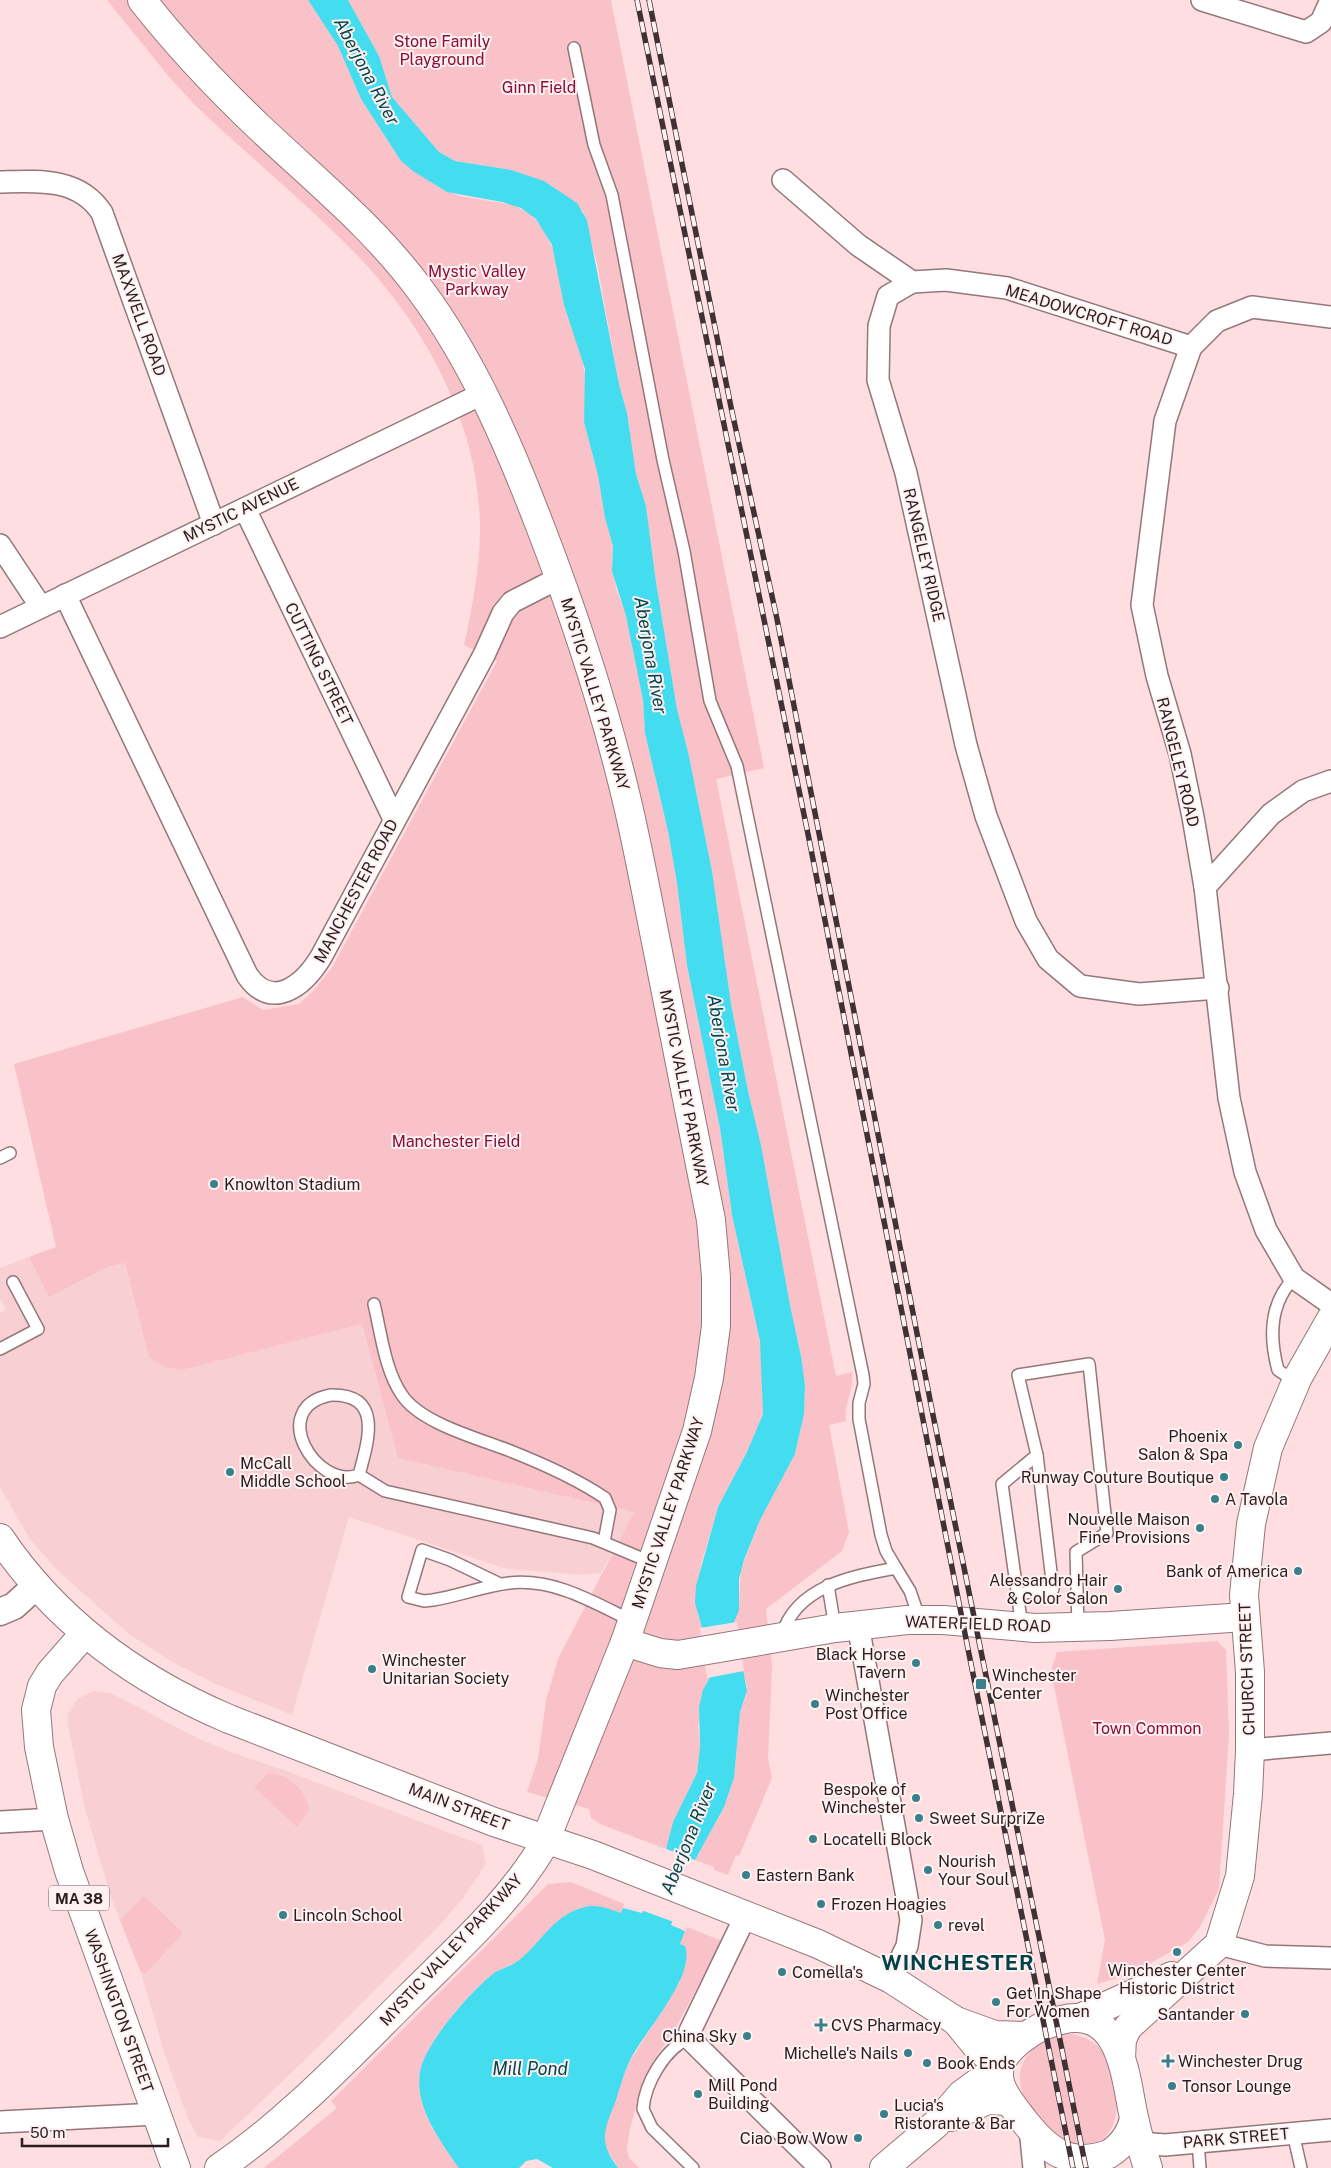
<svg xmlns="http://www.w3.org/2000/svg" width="1331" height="2168" font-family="'Public Sans',sans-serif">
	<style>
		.built { fill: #f8cfd3 }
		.green { fill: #f9c1c8 }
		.water { fill: #44ddf0 }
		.pier { fill: #ffdee1 }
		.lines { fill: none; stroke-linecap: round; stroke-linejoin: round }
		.service-casing { stroke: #94777a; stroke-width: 14 }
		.minor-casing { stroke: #94777a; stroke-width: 24 }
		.tertiary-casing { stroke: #94777a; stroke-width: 29 }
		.secondary-casing { stroke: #94777a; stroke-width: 30 }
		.primary-casing { stroke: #94777a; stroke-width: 30 }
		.service { stroke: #fff; stroke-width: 11 }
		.minor { stroke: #fff; stroke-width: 21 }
		.tertiary { stroke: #fff; stroke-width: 26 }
		.secondary { stroke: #fff; stroke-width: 28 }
		.primary { stroke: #fff; stroke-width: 28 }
		.rail-casing { stroke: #403234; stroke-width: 5.5 }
		.rail { stroke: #fff1f2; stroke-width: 4; stroke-dasharray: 11; stroke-linecap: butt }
		.poi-dot { fill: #39808a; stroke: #fff1f2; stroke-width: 2 }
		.labels { text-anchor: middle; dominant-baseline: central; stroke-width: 4; stroke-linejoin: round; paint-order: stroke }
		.shield { fill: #fff1f2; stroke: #695d5e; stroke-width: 1 }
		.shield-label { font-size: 15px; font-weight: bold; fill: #291d1f }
		.park-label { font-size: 16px; fill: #8b0d35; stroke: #fff1f2 }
		.street-label { font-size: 16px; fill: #291d1f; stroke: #fff1f2 }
		.poi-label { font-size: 16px; fill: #291d1f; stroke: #fff1f2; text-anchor: start }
		.water-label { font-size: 18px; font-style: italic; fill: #014850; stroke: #fff1f2 }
		.district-label { font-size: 21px; font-weight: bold; letter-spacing: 1px; fill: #00424a; stroke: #fff1f2 }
	</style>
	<rect width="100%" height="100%" fill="#ffdee1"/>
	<g class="built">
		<path d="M29,1257l20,39 58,-29 18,-4 24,94 33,13 180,-46 36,134 236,54 -33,61 -18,2 -76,-6 -158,-52 -57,198 -74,-30 -44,-22 -45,-29 -74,-66 -26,-30 -29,-51v-174l6,-4 -6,-10v-31z"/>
		<path d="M94,1691l17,2 86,45 42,17 42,14 201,76 4,19 -22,33 -24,28 -125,125 -95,91 -22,-4 -10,-18 -23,-64 -25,-85 -28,-70 -27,-91 -17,-84v-11l9,-15z"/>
	</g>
	<g class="green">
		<path d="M107,0h201l30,46 23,53 40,62 36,25 22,10 54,9 16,8 13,13 13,28 9,51 18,51 4,26 -2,40 14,53 7,43 8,28 -1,15 4,27 10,28 17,84 2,33 23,98 9,52 10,82 33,163 12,87 30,136 1,63 -16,38 -29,55 -17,57 -4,48 5,16 8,49 -4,6 -8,43 2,21 -3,26 -24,49 -7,27 -66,-25 -9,-6 -2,-9 -62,-17 11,-33 8,-58 12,-42 76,-147 -236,-54 -36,-134 -180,46 -17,-3 -16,-10 -24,-94 -18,4 -58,30 -20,-40 27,-10 -42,-183 229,-67 20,13 36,-6 17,-16 17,-22 164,-305 -33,-16c8,-37 16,-77 16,-116 0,-104 -55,-205 -127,-278 -51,-52 -107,-97 -159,-147l-24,-26z"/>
		<path d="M348,0h263l153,768 -48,11 120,597 16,-4c3,17 -9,32 -6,49l-17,4 20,107 -7,19 -76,58 6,57 -4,93 4,19 -33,78 -3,-1 -8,20 -14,-5v-3l-19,-7 29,-53 10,-29 6,-66 6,-16 1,-10 -5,-16 -8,-48 5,-19 2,-33 19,-50 35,-66 9,-40 1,-29 -4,-29 -11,-51 -29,-160 -13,-54 -17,-87 -19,-133 -23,-115 -12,-47 -21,-127 -10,-76 -10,-32 -9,-61 -8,-29 -22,-121 -14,-52 -32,-26 -40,-15 -56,-9 -16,-9 -47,-55 -13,-41z"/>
		<path d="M1217,1641l9,9 3,84 -10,155 -19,38 -12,15 -57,32 -34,10 8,-44 -54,-269 6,-19z"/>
		<path d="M267,1774c20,-2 40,17 42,36l-12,17 -43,-40z"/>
		<path d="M571,1882l53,22 -3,9c-11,-2 -29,-9 -40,-5 -29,9 -40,36 -63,53 -7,5 -17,7 -24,12 -23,17 -70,71 -74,99 -6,35 20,69 39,96h-195l73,-60 -6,-7 217,-217z"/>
		<path d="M144,1896l39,37 -38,41 -5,-4 -20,-50z"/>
		<path d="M687,1927l35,14 -48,90 -21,30 -13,32 -10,35 -3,21 2,9 10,10h-21l-10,-17 -3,-9 -1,-8 3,-16 23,-57 50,-79v-38z"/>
		<path d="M1072,2034c12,3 23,7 30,17 19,27 26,88 -16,96 -9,1 -19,-3 -27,-4 -11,-14 -26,-28 -34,-44 -17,-36 12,-64 47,-65z"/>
	</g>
	<path class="water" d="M308,0h40l31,56 13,41 47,55 16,9 56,9 33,11 33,22 10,17 32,164 8,29 9,61 10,32 10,76 21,127 12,47 23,115 19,133 17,87 13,54 29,160 11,51 4,29 -1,29 -9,40 -35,66 -16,40 -5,19v31l-5,12 13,69 -7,21 -6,66 -10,29 -29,53 -24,65 14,6 -5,13 5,2c11,30 -41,86 -55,114 -6,13 -10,27 -14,40 -11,29 -19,40 2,68h-65l-16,-9 -11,2 -7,7h-60c-19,-27 -45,-62 -39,-96 4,-28 52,-82 74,-99 8,-5 17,-7 24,-12 23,-18 34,-44 63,-53 14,-5 26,0 40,5l2,-5 19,5 24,-64 7,-27 24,-49 3,-26 -1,-40 4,-17 7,-13 -8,-49 -7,-25 1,-17 22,-79 29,-55 16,-38 -3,-73 -28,-126 -12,-87 -33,-163 -10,-82 -9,-52 -23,-98 -2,-33 -17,-84 -14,-45 1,-25 -8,-28 -7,-43 -14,-53 1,-53 -21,-64 -12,-60 -16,-26 -15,-11 -19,-6 -55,-10 -34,-21 -12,-10 -40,-62 -23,-53z"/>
	<g class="pier">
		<path d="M737,1622l7,49 -37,7 -7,-50z"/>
		<path d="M664,1848l33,13 -23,61 -33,-12z"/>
	</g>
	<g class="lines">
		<defs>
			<g id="service">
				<path d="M574,48l20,97 18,50 51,265 21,91 26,150 27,65 126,609 1,9 -5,19v16l22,116 5,16 10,17"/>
				<path d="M0,1158l10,-5"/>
				<path d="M1294,1278c-25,26 -25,59 -16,92l18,12"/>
				<path d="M374,1304c7,29 11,67 28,91 19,29 79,44 111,57 30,12 64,27 92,46l5,12 -6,32"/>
				<path d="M0,1349l38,-20 -25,-47"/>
				<path d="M331,1395c54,-1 36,49 28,80 -43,16 -93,-68 -28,-80z"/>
				<path d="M359,1475l26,16 208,47 60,25"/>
				<path d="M500,1584l-50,-24 -28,-10 -14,47 16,4 9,-1c26,-4 50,-14 76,-17 45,-5 84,19 123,38"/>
				<path d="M828,1585l7,43"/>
				<path d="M1017,1594l36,-5 -16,-134"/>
				<path d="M1022,1627l-20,-143 35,-29 -19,-80 71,-11 18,169 -31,19 2,75"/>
				<path d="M782,1635c14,-49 71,-59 114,-67l14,23 10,29"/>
				<path d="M690,2038c-25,10 -45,45 -47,71l9,19 41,40"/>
				<path d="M1293,2133l8,35"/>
				<path d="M1198,2142l2,26"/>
			</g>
			<g id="minor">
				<path d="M1202,0l104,32 15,-10 10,-22"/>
				<path d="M783,180l75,65 54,37 34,-2 61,8 184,59"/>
				<path d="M0,182c37,-1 79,-5 102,31l112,311"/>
				<path d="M912,282l-24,14 -9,30 -1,54 28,93 60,272 20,71 40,105 22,38 32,27 59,8 79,-6"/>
				<path d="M1331,317l-79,-10 -35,14 -26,26 -26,74 -23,184 15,71 23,78 13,63 12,70 24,211 16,74 21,58 28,48 37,26"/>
				<path d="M245,509l149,310"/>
				<path d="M0,545l41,62"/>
				<path d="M65,595l182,380c25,37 57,10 74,-18l163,-302 19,-42 9,-11 47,-24"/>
				<path d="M0,627l482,-233"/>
				<path d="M1205,887l66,-73 32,-23 28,-10"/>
				<path d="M858,1625l53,295 -4,26 -16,33"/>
				<path d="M1250,1750l81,-7"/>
				<path d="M0,1822l54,-3"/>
				<path d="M746,1915l-56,116v8l130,129"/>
				<path d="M1219,1944l46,12 66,2"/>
				<path d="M0,2122l156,-8"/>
				<path d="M1030,2128l4,40"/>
				<path d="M1140,2143l25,2 166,-15"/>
			</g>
			<path id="tertiary" d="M0,1612l14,-6 23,-21"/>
			<g id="secondary">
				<path d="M142,0c36,46 76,88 118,128 56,53 115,100 161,163 52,70 88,154 119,235 34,88 64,179 86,271 12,50 21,100 31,150 18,91 36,182 54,273l5,57v49l-7,52 -12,53 -72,211 -82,204c-34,57 -86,103 -133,150 -61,60 -120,124 -191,172"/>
				<path d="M625,1642l35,11 18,2 157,-27 72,-8h36l92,8 75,-2 135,-9"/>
				<path d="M1080,2018l92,-42"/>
				<path d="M1121,2058l1,-19 6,-12 91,-83 21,-68 8,-82 2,-44v-78l-6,-77 7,-71 17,-76 30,-71 33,-58"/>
				<path d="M951,2117l36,-17 21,1"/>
				<path d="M884,2168l52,-44 26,-30 37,-27"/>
			</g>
			<g id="primary">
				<path d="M0,1538c56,83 137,142 229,181l265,103 99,33 225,89 73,35 65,42 39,14 31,1"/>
				<path d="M85,1633l-35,40 -8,13 -6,24 3,37 15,72 15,52 107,297"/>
				<path d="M956,2021l23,28 20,16"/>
				<path d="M1134,2118c-3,16 -11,27 -25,36 -39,14 -61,-3 -84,-32 -15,-20 -39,-44 -18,-69 14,-16 34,-28 54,-33 59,-14 64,53 72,93 4,19 9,37 15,55"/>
			</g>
		</defs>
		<use href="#service" class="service-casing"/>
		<use href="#minor" class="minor-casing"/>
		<use href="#tertiary" class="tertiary-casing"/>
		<use href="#secondary" class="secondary-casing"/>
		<use href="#primary" class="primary-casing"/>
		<use href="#service" class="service"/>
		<use href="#minor" class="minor"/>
		<use href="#tertiary" class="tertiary"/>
		<use href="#secondary" class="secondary"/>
		<use href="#primary" class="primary"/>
		<defs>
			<g id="rail">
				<path d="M637,0l172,839 160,815 104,514"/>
				<path d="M649,0l82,407 46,212 156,796 153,753"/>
			</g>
		</defs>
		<use href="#rail" class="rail-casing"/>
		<use href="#rail" class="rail"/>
	</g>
	<g class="poi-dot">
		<circle cx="214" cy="1184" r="5"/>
		<circle cx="1238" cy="1445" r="5"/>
		<circle cx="230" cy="1472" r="5"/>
		<circle cx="1224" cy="1477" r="5"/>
		<circle cx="1215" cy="1499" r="5"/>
		<circle cx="1200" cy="1528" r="5"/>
		<circle cx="1298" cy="1571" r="5"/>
		<circle cx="1118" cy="1589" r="5"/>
		<circle cx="916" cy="1663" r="5"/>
		<circle cx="372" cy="1669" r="5"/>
		<rect x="975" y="1678" width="12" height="12" rx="2.5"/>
		<circle cx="815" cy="1704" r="5"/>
		<circle cx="916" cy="1798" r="5"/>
		<circle cx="919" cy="1818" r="5"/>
		<circle cx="813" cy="1839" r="5"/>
		<circle cx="928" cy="1870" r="5"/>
		<circle cx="746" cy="1875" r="5"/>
		<circle cx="821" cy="1904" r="5"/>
		<circle cx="283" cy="1915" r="5"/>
		<circle cx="938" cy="1925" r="5"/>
		<circle cx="1177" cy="1952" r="5"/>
		<circle cx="782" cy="1972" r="5"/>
		<circle cx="996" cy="2002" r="5"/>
		<circle cx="1245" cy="2014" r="5"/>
		<path d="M818.5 2017.5h5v5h5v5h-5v5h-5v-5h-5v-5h5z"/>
		<circle cx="747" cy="2036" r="5"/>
		<circle cx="908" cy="2053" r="5"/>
		<path d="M1165.5 2053.5h5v5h5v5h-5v5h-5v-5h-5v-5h5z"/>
		<circle cx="927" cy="2063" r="5"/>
		<circle cx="1172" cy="2086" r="5"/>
		<circle cx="698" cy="2094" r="5"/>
		<circle cx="884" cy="2114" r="5"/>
		<circle cx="858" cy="2138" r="5"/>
	</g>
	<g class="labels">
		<rect class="shield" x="49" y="1885.5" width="60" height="25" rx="4"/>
		<g class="shield-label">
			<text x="79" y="1898">MA 38</text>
		</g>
		<g class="park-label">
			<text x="442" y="41">Stone Family<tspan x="442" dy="18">Playground</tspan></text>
			<text x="539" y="87">Ginn Field</text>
			<text x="477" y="271">Mystic Valley<tspan x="477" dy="18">Parkway</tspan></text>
			<text x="456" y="1141">Manchester Field</text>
			<text x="1147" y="1728">Town Common</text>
		</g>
		<g class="street-label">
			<text transform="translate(139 315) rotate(70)">MAXWELL ROAD</text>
			<text transform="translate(1089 315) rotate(17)">MEADOWCROFT ROAD</text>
			<text transform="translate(241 510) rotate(-26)">MYSTIC AVENUE</text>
			<text transform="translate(924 555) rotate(77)">RANGELEY RIDGE</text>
			<text transform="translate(319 664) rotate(64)">CUTTING STREET</text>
			<text transform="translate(595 694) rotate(73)">MYSTIC VALLEY PARKWAY</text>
			<text transform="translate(1178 762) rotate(76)">RANGELEY ROAD</text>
			<text transform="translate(356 891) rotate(-62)">MANCHESTER ROAD</text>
			<text transform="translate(684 1088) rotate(79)">MYSTIC VALLEY PARKWAY</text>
			<text transform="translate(668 1513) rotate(-72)">MYSTIC VALLEY PARKWAY</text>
			<text transform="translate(978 1624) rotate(2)">WATERFIELD ROAD</text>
			<text transform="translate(1247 1669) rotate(-92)">CHURCH STREET</text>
			<text transform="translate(459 1807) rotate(21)">MAIN STREET</text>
			<text transform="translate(451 1950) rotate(-47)">MYSTIC VALLEY PARKWAY</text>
			<text transform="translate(119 2011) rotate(70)">WASHINGTON STREET</text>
			<text transform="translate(1236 2138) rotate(-5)">PARK STREET</text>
		</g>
		<g class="poi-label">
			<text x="224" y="1184">Knowlton Stadium</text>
			<text x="1228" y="1436" text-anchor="end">Phoenix<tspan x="1228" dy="18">Salon &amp; Spa</tspan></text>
			<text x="240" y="1463">McCall<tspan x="240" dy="18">Middle School</tspan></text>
			<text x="1214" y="1477" text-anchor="end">Runway Couture Boutique</text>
			<text x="1225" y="1499">A Tavola</text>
			<text x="1190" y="1519" text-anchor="end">Nouvelle Maison<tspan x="1190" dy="18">Fine Provisions</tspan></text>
			<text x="1288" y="1571" text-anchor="end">Bank of America</text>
			<text x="1108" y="1580" text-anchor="end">Alessandro Hair<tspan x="1108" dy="18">&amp; Color Salon</tspan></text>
			<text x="906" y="1654" text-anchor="end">Black Horse<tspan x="906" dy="18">Tavern</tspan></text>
			<text x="382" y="1660">Winchester<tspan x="382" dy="18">Unitarian Society</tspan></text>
			<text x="992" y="1675">Winchester<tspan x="992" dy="18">Center</tspan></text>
			<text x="825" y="1695">Winchester<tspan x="825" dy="18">Post Office</tspan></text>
			<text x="906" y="1789" text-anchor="end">Bespoke of<tspan x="906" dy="18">Winchester</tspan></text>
			<text x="929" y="1818">Sweet SurpriZe</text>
			<text x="823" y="1839">Locatelli Block</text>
			<text x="938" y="1861">Nourish<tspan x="938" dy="18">Your Soul</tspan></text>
			<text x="756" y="1875">Eastern Bank</text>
			<text x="831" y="1904">Frozen Hoagies</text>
			<text x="293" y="1915">Lincoln School</text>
			<text x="948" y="1925">revəl</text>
			<text x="1177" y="1970" text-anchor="middle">Winchester Center<tspan x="1177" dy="18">Historic District</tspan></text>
			<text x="792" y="1972">Comella's</text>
			<text x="1006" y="1993">Get In Shape<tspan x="1006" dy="18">For Women</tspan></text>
			<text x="1235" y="2014" text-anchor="end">Santander</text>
			<text x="831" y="2025">CVS Pharmacy</text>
			<text x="737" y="2036" text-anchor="end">China Sky</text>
			<text x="898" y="2053" text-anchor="end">Michelle's Nails</text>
			<text x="1178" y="2061">Winchester Drug</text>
			<text x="937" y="2063">Book Ends</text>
			<text x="708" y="2085">Mill Pond<tspan x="708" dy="18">Building</tspan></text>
			<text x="1182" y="2086">Tonsor Lounge</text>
			<text x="894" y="2105">Lucia's<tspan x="894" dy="18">Ristorante &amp; Bar</tspan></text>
			<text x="848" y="2138" text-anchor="end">Ciao Bow Wow</text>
		</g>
		<g class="water-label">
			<text transform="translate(367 71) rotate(62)">Aberjona River</text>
			<text transform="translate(651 655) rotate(80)">Aberjona River</text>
			<text transform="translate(724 1053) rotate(80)">Aberjona River</text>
			<text transform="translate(688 1838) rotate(-68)">Aberjona River</text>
			<text x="530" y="2068">Mill Pond</text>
		</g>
		<g class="district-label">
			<text x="958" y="1962">WINCHESTER</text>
		</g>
	</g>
	<path d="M22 2138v8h146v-8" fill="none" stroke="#291d1f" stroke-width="2.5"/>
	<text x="30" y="2138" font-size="15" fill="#291d1f" stroke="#fff1f2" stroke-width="4" paint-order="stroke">50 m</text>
</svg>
